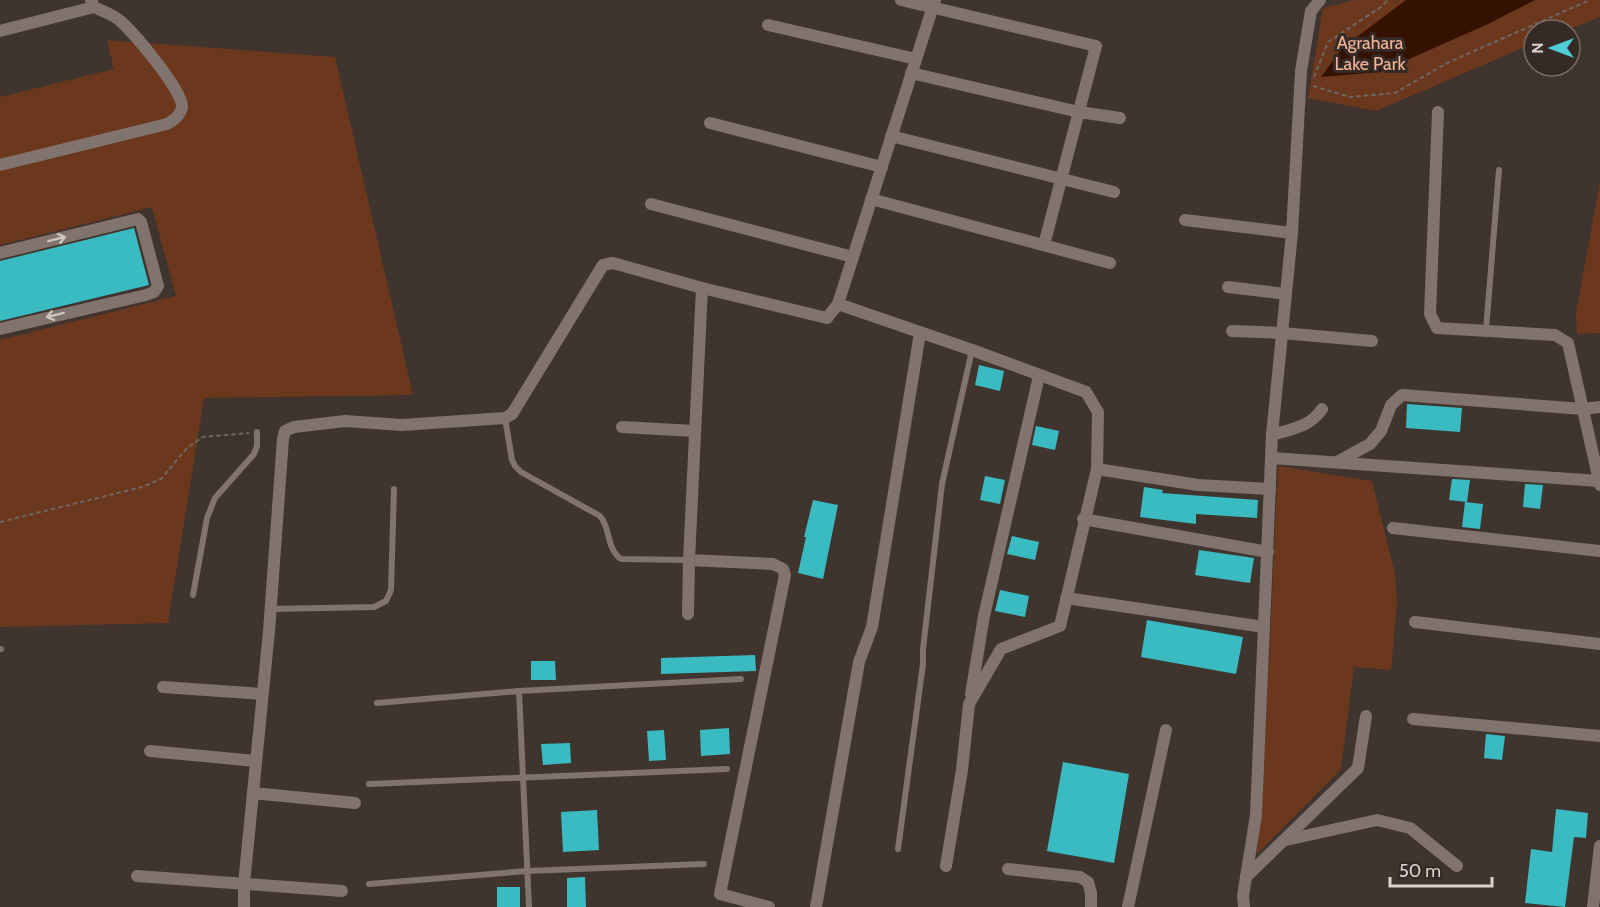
<svg xmlns="http://www.w3.org/2000/svg" width="1600" height="907" font-family="Cabin,sans-serif">
	<style>
		.green { fill: #6c381d }
		.water { fill: #351100 }
		.building { fill: #3abac1 }
		.lines { fill: none; stroke-linecap: round; stroke-linejoin: round }
		.path { stroke: #716762; stroke-width: 2; stroke-dasharray: 4.5 3; stroke-linecap: butt }
		.lane { stroke: #81736d; stroke-width: 6 }
		.street { stroke: #81736d; stroke-width: 12 }
		.oneway { stroke: #cec5c1 }
		.labels { text-anchor: middle; dominant-baseline: central; stroke-width: 6; stroke-linejoin: round; paint-order: stroke }
		.park-label { font-size: 18px; fill: #f2b497; stroke: #352a25 }
	</style>
	<rect width="100%" height="100%" fill="#40342f"/>
	<g class="green">
		<path d="M1353,0h247v17l-33,13h-33v13l-158,68 -68,-13 15,-90z"/>
		<path d="M107,40l228,17 78,338 -209,3 -36,225 -168,4v-287l176,-44 -24,-89 -152,38v-148l114,-28z"/>
		<path d="M1600,182v151l-23,1 -1,-21z"/>
		<path d="M1278,466l94,15 23,93 2,28 -6,68 -37,-3 -13,102 -84,85 6,-64z"/>
	</g>
	<path class="water" d="M1406,0h129l-47,24 -108,48 -59,5 21,-29z"/>
	<g class="building">
		<path d="M134,228l15,57 -149,36v-60z"/>
		<path d="M979,365l25,6 -4,20 -25,-6z"/>
		<path d="M1407,404l55,4 -2,24 -54,-4z"/>
		<path d="M1036,426l23,5 -4,19 -23,-5z"/>
		<path d="M985,476l20,4 -5,24 -20,-4z"/>
		<path d="M1452,479l18,1 -3,22 -18,-2z"/>
		<path d="M1525,484l18,1 -3,24 -17,-2z"/>
		<path d="M1144,487l19,3 -1,3 96,7 -1,18 -61,-4v10l-56,-7z"/>
		<path d="M813,500l25,5 -15,74 -25,-6 8,-36h-2z"/>
		<path d="M1465,502l18,2 -3,25 -18,-2z"/>
		<path d="M1012,536l27,6 -4,18 -28,-6z"/>
		<path d="M1199,550l55,8 -4,25 -55,-8z"/>
		<path d="M1000,590l29,6 -4,21 -30,-6z"/>
		<path d="M1147,620l96,17 -7,37 -95,-17z"/>
		<path d="M755,655l1,16 -95,3v-16z"/>
		<path d="M531,661h24l1,19h-25z"/>
		<path d="M729,728l1,26 -29,2 -1,-26z"/>
		<path d="M664,730l2,30 -17,1 -2,-30z"/>
		<path d="M1486,734l19,2 -3,24 -18,-2z"/>
		<path d="M570,743l1,20 -28,2 -2,-21z"/>
		<path d="M1063,762l66,12 -15,89 -67,-12z"/>
		<path d="M1556,809l32,4 -2,25 -12,-1 -9,70 -40,-4 6,-54 21,3z"/>
		<path d="M597,810l2,40 -36,2 -2,-40z"/>
		<path d="M585,877l1,30h-19v-29z"/>
		<rect x="497" y="887" width="23" height="20"/>
	</g>
	<g class="lines">
		<g class="path">
			<path d="M1314,77l14,-35 53,-35 7,-7"/>
			<path d="M1313,86l37,11 45,-4 54,-31 141,-62"/>
			<path d="M0,522l142,-35 19,-8 26,-31 16,-11 46,-4"/>
		</g>
		<g class="lane">
			<path d="M1486,330l13,-160"/>
			<path d="M505,418l7,42 3,6 6,6 79,44c11,12 6,33 21,43l67,1"/>
			<path d="M193,595l14,-77 8,-20 39,-44 3,-8v-14"/>
			<path d="M270,609l104,-2 12,-6 5,-11 3,-101"/>
			<path d="M0,649h1"/>
			<path d="M519,691l10,216"/>
			<path d="M377,703l142,-12 222,-12"/>
			<path d="M369,784l358,-15"/>
			<path d="M898,849l25,-185v-15l19,-165 30,-134"/>
			<path d="M369,884l158,-13 177,-7"/>
		</g>
		<g class="street">
			<path d="M901,0l195,46 -52,199"/>
			<path d="M768,25l148,34"/>
			<path d="M0,31l94,-24"/>
			<path d="M911,73l168,39 41,6"/>
			<path d="M1438,112l-8,202 7,14 118,7 13,8 32,142"/>
			<path d="M710,123l172,44"/>
			<path d="M891,136l223,56"/>
			<path d="M0,165l167,-41c7,-4 13,-8 15,-17 2,-15 -50,-77 -63,-87 -7,-6 -17,-9 -25,-13l-3,-7"/>
			<path d="M871,199l239,64"/>
			<path d="M651,204l202,53"/>
			<path d="M1185,220l107,13"/>
			<path d="M0,253l138,-34 3,3 17,64 -4,6 -8,3 -146,34"/>
			<path d="M1228,287l58,7"/>
			<path d="M702,288l-13,272 84,4 10,5 2,6 -65,319 49,13"/>
			<path d="M838,304l134,46 114,42 12,20 -1,57 -37,157 -59,23 -32,55 -7,66 -16,96"/>
			<path d="M1232,331l50,2 90,8"/>
			<path d="M622,427l73,4"/>
			<path d="M1272,435c20,-6 38,-8 50,-26"/>
			<path d="M1272,458l327,23"/>
			<path d="M1337,462l33,-18 11,-13 10,-26 11,-10 181,14 17,-2"/>
			<path d="M1097,469l101,16 72,4"/>
			<path d="M1083,519l185,33"/>
			<path d="M1393,528l207,23"/>
			<path d="M1066,598l198,29"/>
			<path d="M688,614l1,-54"/>
			<path d="M1415,622l185,22"/>
			<path d="M163,687l99,7"/>
			<path d="M971,694l13,-78 55,-240"/>
			<path d="M1413,719l187,17"/>
			<path d="M150,751l106,10"/>
			<path d="M253,793l102,10"/>
			<path d="M1286,840l91,-20 33,8 47,38"/>
			<path d="M1008,869l72,8 8,5 3,11v14"/>
			<path d="M137,876l205,15"/>
			<path d="M1246,877l112,-109 8,-52"/>
			<path d="M244,907v-23l25,-253 14,-192 2,-8 9,-4 51,-6 57,4 103,-7 7,-4 91,-149 10,-2 89,25 125,30 11,-14 97,-304"/>
			<path d="M816,907l43,-245 13,-35 48,-294"/>
			<path d="M1128,907l38,-177"/>
			<path d="M1244,907l-1,-11 13,-81 16,-380 20,-202 9,-162 10,-60 9,-11"/>
			<path d="M1593,907l7,-61"/>
		</g>
	</g>
	<defs><path id="oneway-shaft" d="M-6 0H5M1.5-3L5.5 0L1.5 3" fill="none" stroke-width="1.6" stroke-linecap="round" stroke-linejoin="round" transform="scale(1.5)"/></defs>
	<g class="oneway">
		<use href="#oneway-shaft" transform="translate(57 239) rotate(-14)"/>
		<use href="#oneway-shaft" transform="translate(55 315) rotate(166)"/>
	</g>
	<g class="labels">
		<g class="park-label">
			<text x="1370" y="43">Agrahara<tspan x="1370" dy="21">Lake Park</tspan></text>
		</g>
	</g>
	<g transform="translate(1552 48) rotate(270)"><circle r="28" fill="#352a25" stroke="#776e69" stroke-width="1.5"/>
	<path d="M0-4.5L10 22L0 15L-10 22Z" fill="#51ccd3"/>
	<text y="-9" font-size="16" font-weight="bold" text-anchor="middle" fill="#dbd3d0">N</text>
	</g>
	<path d="M1390 877v9h102v-9" fill="none" stroke="#dbd3d0" stroke-width="3"/>
	<text x="1399" y="877" font-size="18" fill="#dbd3d0" stroke="#352a25" stroke-width="4.5" paint-order="stroke">50 m</text>
</svg>
